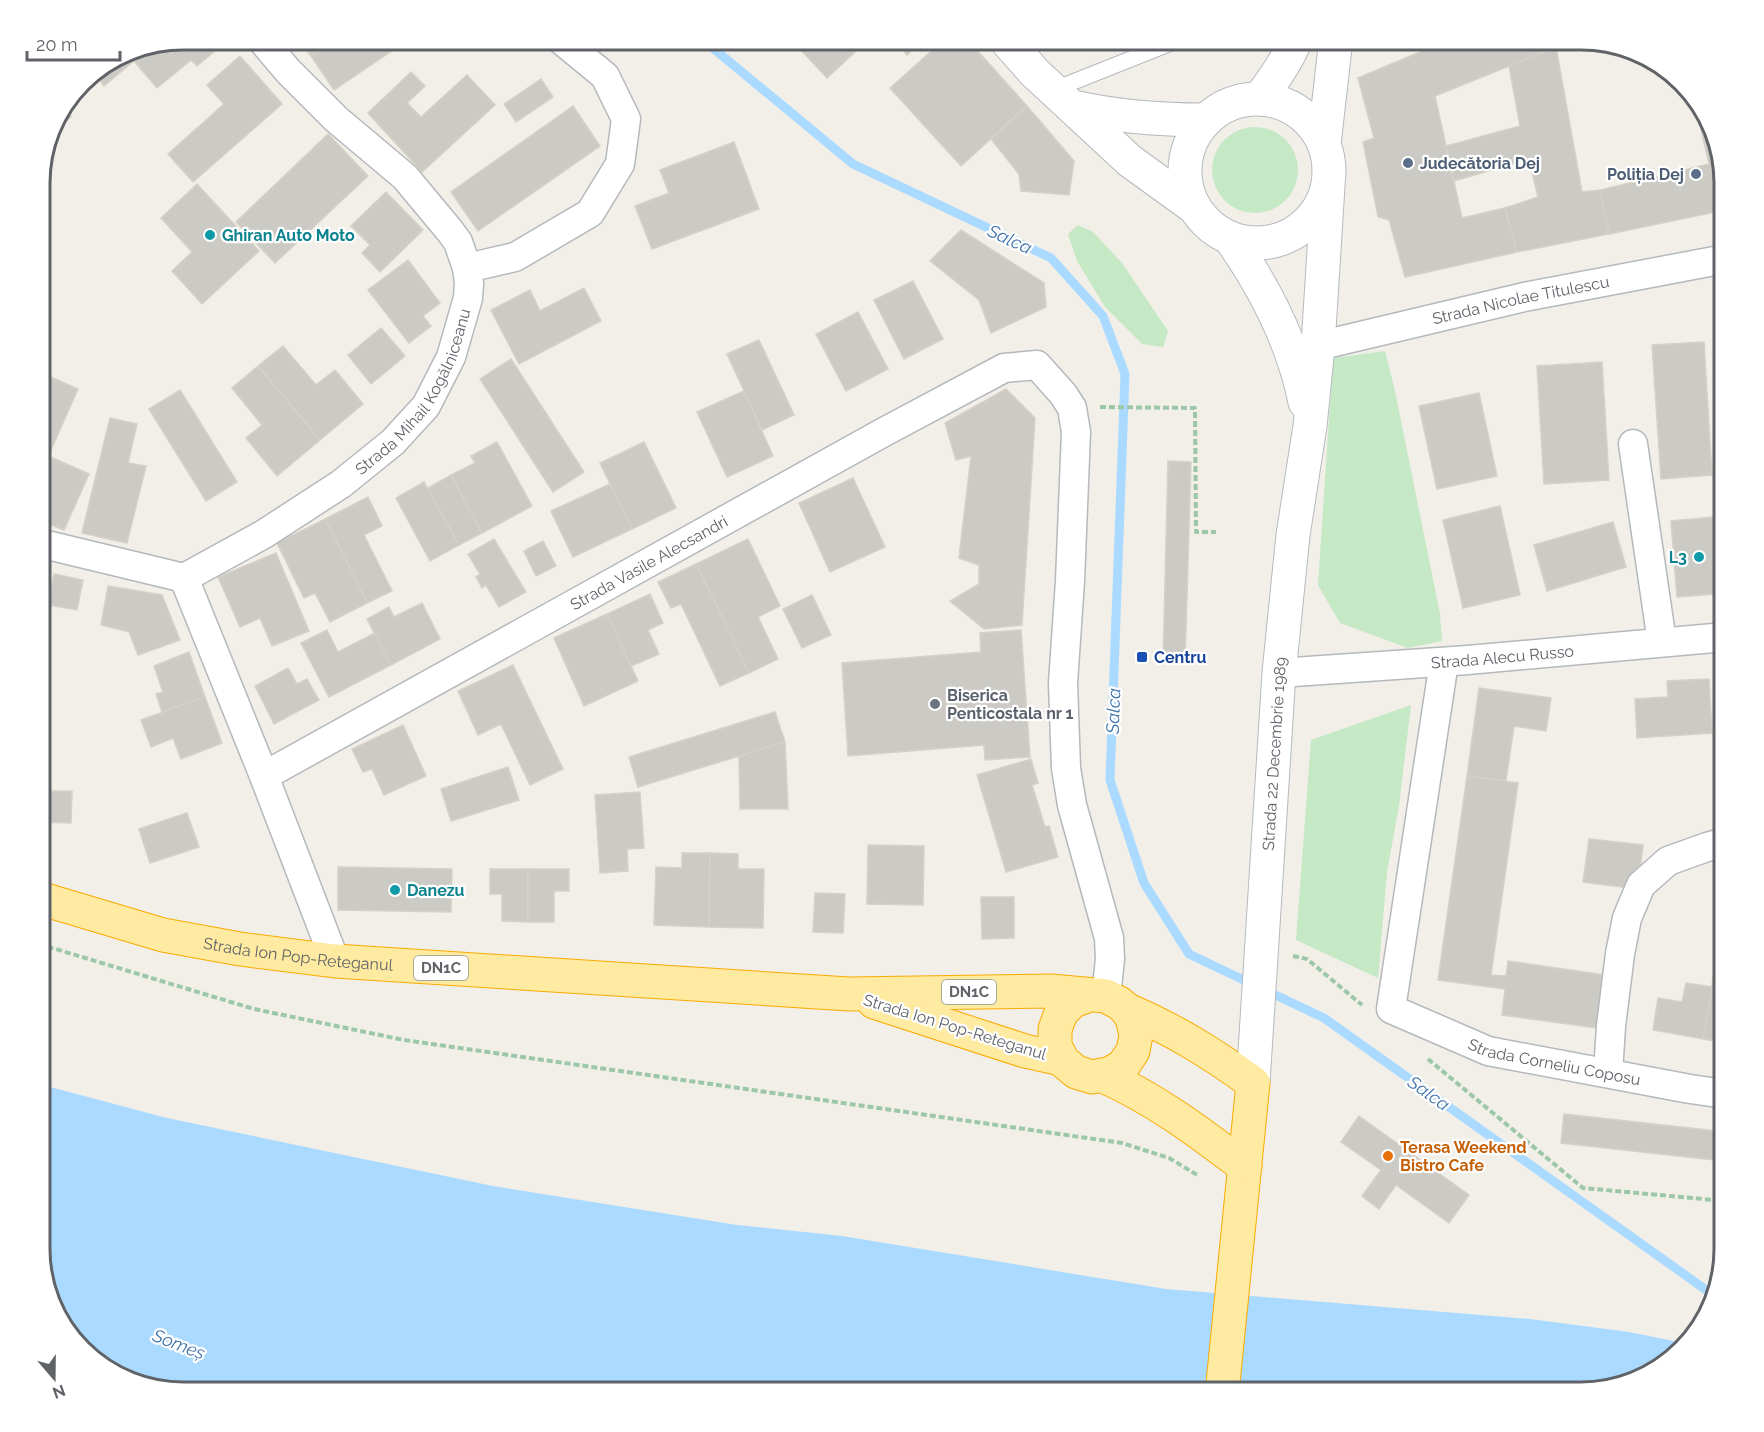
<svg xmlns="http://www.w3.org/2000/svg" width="1764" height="1432" font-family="Raleway,sans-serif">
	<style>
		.green { fill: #c5e8c5 }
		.water { fill: #aadaff }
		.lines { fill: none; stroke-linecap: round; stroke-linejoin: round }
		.stream { stroke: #aadaff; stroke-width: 9 }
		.building { fill: #cccac5; stroke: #d6d1c6; stroke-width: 1.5 }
		.service-casing { stroke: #b5b8bc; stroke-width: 17 }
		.minor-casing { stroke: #b5b8bc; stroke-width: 31 }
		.tertiary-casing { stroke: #b5b8bc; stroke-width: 35 }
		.secondary-casing { stroke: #b6babf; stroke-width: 35 }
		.trunk-casing { stroke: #f9ab00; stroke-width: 35 }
		.path { stroke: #9cc7a9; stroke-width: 4; stroke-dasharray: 6 3; stroke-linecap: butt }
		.service { stroke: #fff; stroke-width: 15 }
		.minor { stroke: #fff; stroke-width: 28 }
		.tertiary { stroke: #fff; stroke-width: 33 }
		.secondary { stroke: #fff; stroke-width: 33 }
		.trunk { stroke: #feeaa1; stroke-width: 33 }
		.service-dot { fill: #5c6f8a; stroke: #fff; stroke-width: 2 }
		.culture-dot { fill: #0f9aa8; stroke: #fff; stroke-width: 2 }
		.transit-dot { fill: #1a4fb4; stroke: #fff; stroke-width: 2 }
		.worship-dot { fill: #6b7280; stroke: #fff; stroke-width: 2 }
		.food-dot { fill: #e8710a; stroke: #fff; stroke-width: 2 }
		.labels { text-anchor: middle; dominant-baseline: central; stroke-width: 4.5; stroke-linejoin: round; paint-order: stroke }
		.shield { fill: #fff; stroke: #8f9295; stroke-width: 1.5 }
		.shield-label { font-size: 15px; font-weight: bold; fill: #5f6368 }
		.service-label { font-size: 16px; font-weight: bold; fill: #4e5e75; stroke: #fff; text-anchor: start }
		.culture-label { font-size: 16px; font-weight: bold; fill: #0d838f; stroke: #fff; text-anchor: start }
		.street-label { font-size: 16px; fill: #5f6368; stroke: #fff }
		.transit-label { font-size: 16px; font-weight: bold; fill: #164399; stroke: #fff; text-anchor: start }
		.worship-label { font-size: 16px; font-weight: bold; fill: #5b616d; stroke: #fff; text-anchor: start }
		.food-label { font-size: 16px; font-weight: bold; fill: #c56008; stroke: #fff; text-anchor: start }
		.water-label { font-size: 18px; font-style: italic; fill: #4174aa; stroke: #fff }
		.rim { fill: none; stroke: #5f6368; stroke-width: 3 }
	</style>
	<rect width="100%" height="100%" fill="#f1efe8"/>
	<g class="green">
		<circle cx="1255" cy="170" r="43"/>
		<path d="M1078,225l15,7 29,31 46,68 -5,16 -21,-3 -37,-37 -28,-46 -9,-27z"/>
		<path d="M1385,351l10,40 45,223 2,27 -34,7 -68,-25 -22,-38 15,-227z"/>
		<path d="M1411,705l-12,101 -12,66 -9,106 -82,-38 15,-200z"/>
	</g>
	<path class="water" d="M39,1084l128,34 326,68 244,39 105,11 324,53 364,30 99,13 60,12 -45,34 -63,15h-1399l-46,-8 -48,-27 -34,-45 -15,-55z"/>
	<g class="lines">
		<g class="stream">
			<path d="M702,39l151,125 198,94 52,58 22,58 -15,406 34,103 45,71 63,30"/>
			<path d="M1265,990l59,28 392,279"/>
		</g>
	</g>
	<g class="building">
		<path d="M183,39h46l-32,27 -6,-6 -34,28 -23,-27 19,-16z"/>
		<path d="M299,39h38l-26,17z"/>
		<path d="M337,39h53l6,9 -62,42 -23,-34z"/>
		<path d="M813,39h56l-42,39 -26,-28z"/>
		<path d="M893,39h32l-18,16z"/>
		<path d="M945,39h22l60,67 -66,60 -71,-78z"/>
		<path d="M1451,39h125l-141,57 27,122 43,-10 12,44 -112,25 -16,-57 -11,-3 -15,-75 11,-4 -16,-60z"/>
		<path d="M153,45l-49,41 -11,-14 35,-22z"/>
		<path d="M1556,47l26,145 18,-2 9,44 -92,18 -12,-44 33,-11 -9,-38 -75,22 -8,-35 74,-20 -11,-60z"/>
		<path d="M240,56l42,48 -89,78 -25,-28 56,-50 -17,-19z"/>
		<path d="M411,72l14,14 -18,17 14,14 46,-42 28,30 -73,67 -54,-59z"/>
		<path d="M541,79l12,18 -37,25 -12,-18z"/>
		<path d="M1694,99l16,21 15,63v27l-116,24 -9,-44 109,-26z"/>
		<path d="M573,106l27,40 -122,85 -27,-39z"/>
		<path d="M1027,106l47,55 -5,34 -48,-4 -2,-17 -28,-35z"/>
		<path d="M63,108l8,9 -22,19 5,-17z"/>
		<path d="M328,134l40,42 -93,87 -39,-41z"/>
		<path d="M734,142l25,67 -107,40 -17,-43 34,-13 -9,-23z"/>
		<path d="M197,184l62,67 -57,53 -30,-33 20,-19 -31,-34z"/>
		<path d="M386,192l37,38 -43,42 -18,-19 8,-8 -19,-19z"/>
		<path d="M961,230l83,53 2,24 -55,26 -12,-33 -49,-39z"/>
		<path d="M408,260l32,43 -17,13 8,10 -22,17 -41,-53z"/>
		<path d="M913,281l30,58 -39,20 -30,-59z"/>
		<path d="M584,288l17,33 -82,43 -28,-54 39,-20 10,21z"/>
		<path d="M858,312l30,57 -42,22 -30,-57z"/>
		<path d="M381,328l24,28 -34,28 -23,-29z"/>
		<path d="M759,340l35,75 -32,15 -35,-76z"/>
		<path d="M1704,342l8,133 -51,4 -9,-134z"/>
		<path d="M283,346l33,39 19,-15 28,34 -43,36 -62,-74z"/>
		<path d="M511,359l73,113 -31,20 -73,-113z"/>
		<path d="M1602,362l7,118 -65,4 -7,-118z"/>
		<path d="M258,366l62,74 -43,36 -31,-38 16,-13 -30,-37z"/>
		<path d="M39,372l39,17 -39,88z"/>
		<path d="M1006,389l29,29 -13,207 -38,4 -34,-28 29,-17v-19l-20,-7 12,-102 -15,4 -11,-37z"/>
		<path d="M180,390l57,92 -31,19 -57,-92z"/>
		<path d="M744,391l29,65 -46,21 -30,-65z"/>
		<path d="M1479,393l18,83 -60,13 -18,-83z"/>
		<path d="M110,418l27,6 -9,39 18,3 -19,77 -45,-10z"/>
		<path d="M497,442l35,64 -50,27 -31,-58 24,-12 -4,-7z"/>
		<path d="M644,442l32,66 -44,21 -32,-66z"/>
		<path d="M48,456l41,18 -25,56 -25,-10v-43z"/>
		<path d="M1168,461l23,1 -6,200h-22z"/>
		<path d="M451,475l31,58 -23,12 -31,-57z"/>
		<path d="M853,478l32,69 -55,25 -31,-69z"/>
		<path d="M424,482l35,63 -29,16 -34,-63z"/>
		<path d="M610,484l22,45 -59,28 -22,-46z"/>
		<path d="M368,497l14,29 -18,9 28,56 -25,12 -42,-84z"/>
		<path d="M1500,506l20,89 -57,13 -20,-88z"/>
		<path d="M1725,516v77l-48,4 -6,-76z"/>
		<path d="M325,519l42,84 -37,19 -15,-29 -11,5 -27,-55z"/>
		<path d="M1613,522l13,45 -79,24 -13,-46z"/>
		<path d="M494,539l32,53 -27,15 -13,-22 -4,3 -6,-11 4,-3 -12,-20z"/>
		<path d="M748,539l32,67 -22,11 20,42 -29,14 -53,-109z"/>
		<path d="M543,541l13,25 -20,10 -12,-25z"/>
		<path d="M276,553l33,78 -37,15 -12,-28 -20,9 -22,-50z"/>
		<path d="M696,564l53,109 -29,13 -39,-82 -10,4 -13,-26z"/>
		<path d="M54,574l29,6 -6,30 -29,-5z"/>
		<path d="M108,586l54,9 18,45 -42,15 -9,-23 -28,-7z"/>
		<path d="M650,594l13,29 -15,7 11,24 -28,12 -24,-52z"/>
		<path d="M812,595l19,40 -29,13 -19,-39z"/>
		<path d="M422,603l18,36 -49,26 -24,-46 22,-12 5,10z"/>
		<path d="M607,614l31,67 -54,25 -30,-68z"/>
		<path d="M327,630l11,22 37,-19 16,32 -62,32 -28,-54z"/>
		<path d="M1021,630l9,127 -45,3 -1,-15 -136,11 -6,-93 139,-11 -1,-19z"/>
		<path d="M189,652l16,45 -43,15 -6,-18 7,-2 -9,-26z"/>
		<path d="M513,665l50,104 -33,16 -29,-61 -23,11 -20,-44z"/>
		<path d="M288,668l9,16 10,-5 12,21 -45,24 -19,-38z"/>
		<path d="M1709,679l3,54 -75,5 -2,-39 33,-2 -1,-16z"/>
		<path d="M1479,688l72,10 -5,33 -32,-5 -8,55 -39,-5z"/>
		<path d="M205,697l17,46 -41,16 -8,-21 -22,9 -10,-27z"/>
		<path d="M775,712l10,30 -147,45 -9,-30z"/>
		<path d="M403,725l23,51 -42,19 -12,-26 -9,3 -11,-23z"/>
		<path d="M785,742l3,67h-48l-1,-53z"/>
		<path d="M1031,759l7,24 -6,2 13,42 4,-1 9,31 -52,15 -29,-97z"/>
		<path d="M508,767l11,33 -68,21 -10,-32z"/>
		<path d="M1467,776l51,7 -27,192 15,1 2,-15 103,15 -7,53 -102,-14 3,-26 -67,-9z"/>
		<path d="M39,791h33l-1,32 -32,-1z"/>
		<path d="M640,792l4,56 -17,1 1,22 -28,2 -5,-78z"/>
		<path d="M187,813l12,34 -49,16 -11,-34z"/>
		<path d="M1589,839l54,6 -5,44 -55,-7z"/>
		<path d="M868,845l56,1 -1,59 -56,-1z"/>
		<path d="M682,853h28l-1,74 -55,-2 2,-58 26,1z"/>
		<path d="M710,853l28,1v15h26l-1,59 -54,-1z"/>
		<path d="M338,867l114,2 -1,43 -113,-2z"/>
		<path d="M490,869h38v53l-26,-1v-27h-12z"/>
		<path d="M528,869h41v22h-15v31h-26z"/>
		<path d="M815,893l30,1 -2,39 -30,-1z"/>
		<path d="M981,897h33v41l-32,1z"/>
		<path d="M1714,973l11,2v68l-22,-4z"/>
		<path d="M1686,983l26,4 -9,52 -50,-9 5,-32 24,4z"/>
		<path d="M1564,1114l161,18 -2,29 -162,-18z"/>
		<path d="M1359,1116l110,79 -20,28 -53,-38 -17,24 -17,-13 19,-26 -40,-28z"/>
	</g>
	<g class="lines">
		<defs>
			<path id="service" d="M1053,90l128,-51"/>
			<g id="minor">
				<path d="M467,268l48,-11 75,-44 30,-49 6,-45 -21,-43 -45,-37"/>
				<path id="s1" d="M1318,346l206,-49 201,-38"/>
				<path d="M1633,444l29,198"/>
				<path id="s2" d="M39,543l145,35 80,-44 77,-50 52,-42 33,-36 25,-49 17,-59 1,-15 -2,-15 -9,-26 -8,-11 -45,-54 -69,-58 -48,-48 -27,-32"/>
				<path d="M184,578l80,198 71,185"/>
				<path id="s3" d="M1444,662l-53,347 97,42 202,38 35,5"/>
				<path id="s4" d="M1279,673l189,-13 257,-23"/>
				<path id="s5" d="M264,776l620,-344 120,-64 33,-3 26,29 9,14 4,24 -6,149 -7,102 3,85 6,37 37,133 1,21 -4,37"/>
				<path d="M1608,1073l3,-47 9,-72 7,-36 14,-33 27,-24 39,-14 18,-5"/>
			</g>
			<g id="tertiary">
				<path d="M1005,39l30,34 95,88 65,47"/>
				<path d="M1074,107c44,10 87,13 132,13"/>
			</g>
			<g id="secondary">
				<path d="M1260,98c14,-19 27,-37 36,-59"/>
				<circle cx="1257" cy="171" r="72"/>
				<path d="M1324,144l12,-105"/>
				<path d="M1230,238c35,50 63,103 75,164"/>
				<path id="s6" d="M1253,1083l26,-410 14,-138 17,-109 8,-80 10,-160"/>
			</g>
			<g id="trunk">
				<path id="s7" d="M39,898l124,37 77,14 95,12 514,33 202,-3 55,5 13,7 7,6 6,9 4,17 -3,16 -10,15 -14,8 -17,3 -16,-5 -13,-11 -8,-15v-17l6,-16 12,-12 17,-6"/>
				<path d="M874,1002l151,49 36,8"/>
				<path d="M1126,1009c48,21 84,43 127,74l-31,310"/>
				<path d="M1101,1075c53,23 98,57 144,92"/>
			</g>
		</defs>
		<use href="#service" class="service-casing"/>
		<use href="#minor" class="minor-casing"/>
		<use href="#tertiary" class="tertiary-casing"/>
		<use href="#secondary" class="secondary-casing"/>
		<use href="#trunk" class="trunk-casing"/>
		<g class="path">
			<path d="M1100,407l95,1 1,124h20"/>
			<path d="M39,944l215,65 150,31 718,103 47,15 30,18"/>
			<path d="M1293,956l14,3 55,46"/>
			<path d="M1428,1059l155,129 142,13"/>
		</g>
		<use href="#service" class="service"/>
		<use href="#minor" class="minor"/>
		<use href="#tertiary" class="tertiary"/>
		<use href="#secondary" class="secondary"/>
		<use href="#trunk" class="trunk"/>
	</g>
	<g class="service-dot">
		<circle cx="1408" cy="163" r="6"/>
		<circle cx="1696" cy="174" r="6"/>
	</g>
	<g class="culture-dot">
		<circle cx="210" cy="235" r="6"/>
		<circle cx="1699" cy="557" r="6"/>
		<circle cx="395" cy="890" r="6"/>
	</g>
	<rect class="transit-dot" x="1136" y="651" width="12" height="12" rx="3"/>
	<circle class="worship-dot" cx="935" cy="704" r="6"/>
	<circle class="food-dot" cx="1388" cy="1156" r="6"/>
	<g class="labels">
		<g class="shield">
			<rect x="414" y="956" width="54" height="24" rx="4.5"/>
			<rect x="942" y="980" width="54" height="24" rx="4.5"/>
		</g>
		<g class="shield-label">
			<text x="441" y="968">DN1C</text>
			<text x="969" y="992">DN1C</text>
		</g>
		<g class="service-label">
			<text x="1420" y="163">Judecătoria Dej</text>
			<text x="1684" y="174" text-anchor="end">Poliția Dej</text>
		</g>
		<g class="culture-label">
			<text x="222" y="235">Ghiran Auto Moto</text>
			<text x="1687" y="557" text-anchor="end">L3</text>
			<text x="407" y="890">Danezu</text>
		</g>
		<g class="street-label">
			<text stroke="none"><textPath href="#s1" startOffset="208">Strada Nicolae Titulescu</textPath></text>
			<text stroke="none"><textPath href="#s2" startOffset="453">Strada Mihail Kogălniceanu</textPath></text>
			<text stroke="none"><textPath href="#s5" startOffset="440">Strada Vasile Alecsandri</textPath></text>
			<text stroke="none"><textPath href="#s4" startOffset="224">Strada Alecu Russo</textPath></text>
			<text stroke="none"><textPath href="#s6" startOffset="330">Strada 22 Decembrie 1989</textPath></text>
			<text stroke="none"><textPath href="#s7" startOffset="266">Strada Ion Pop-Reteganul</textPath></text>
			<text transform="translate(955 1027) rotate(17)">Strada Ion Pop-Reteganul</text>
			<text stroke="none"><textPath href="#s3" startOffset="524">Strada Corneliu Coposu</textPath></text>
		</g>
		<g class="transit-label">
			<text x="1154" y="657">Centru</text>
		</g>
		<g class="worship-label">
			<text x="947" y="695">Biserica<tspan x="947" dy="18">Penticostala nr 1</tspan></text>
		</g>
		<g class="food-label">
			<text x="1400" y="1147">Terasa Weekend<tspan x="1400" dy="18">Bistro Cafe</tspan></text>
		</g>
		<g class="water-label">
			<text transform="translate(1010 239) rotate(25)">Salca</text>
			<text transform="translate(1113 711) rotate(-88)">Salca</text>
			<text transform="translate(1429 1093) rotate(35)">Salca</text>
			<text transform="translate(179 1344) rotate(21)">Someș</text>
		</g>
	</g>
	<path d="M0 0H1764V1432H0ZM183 50H1581A133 133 0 0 1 1714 183V1249A133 133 0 0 1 1581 1382H183A133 133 0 0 1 50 1249V183A133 133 0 0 1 183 50Z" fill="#fff" fill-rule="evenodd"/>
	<path class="rim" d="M183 50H1581A133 133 0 0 1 1714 183V1249A133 133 0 0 1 1581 1382H183A133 133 0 0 1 50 1249V183A133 133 0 0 1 183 50Z"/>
	<g transform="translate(54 1378) rotate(160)" stroke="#ffffff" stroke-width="4.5" paint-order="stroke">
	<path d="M0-4.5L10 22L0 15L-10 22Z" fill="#5f6368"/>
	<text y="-9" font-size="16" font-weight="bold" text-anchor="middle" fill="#5f6368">N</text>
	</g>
	<path d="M27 51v9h93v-9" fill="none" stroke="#5f6368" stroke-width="3"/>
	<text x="36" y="51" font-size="18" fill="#5f6368" stroke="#ffffff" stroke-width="4.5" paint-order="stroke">20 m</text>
</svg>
